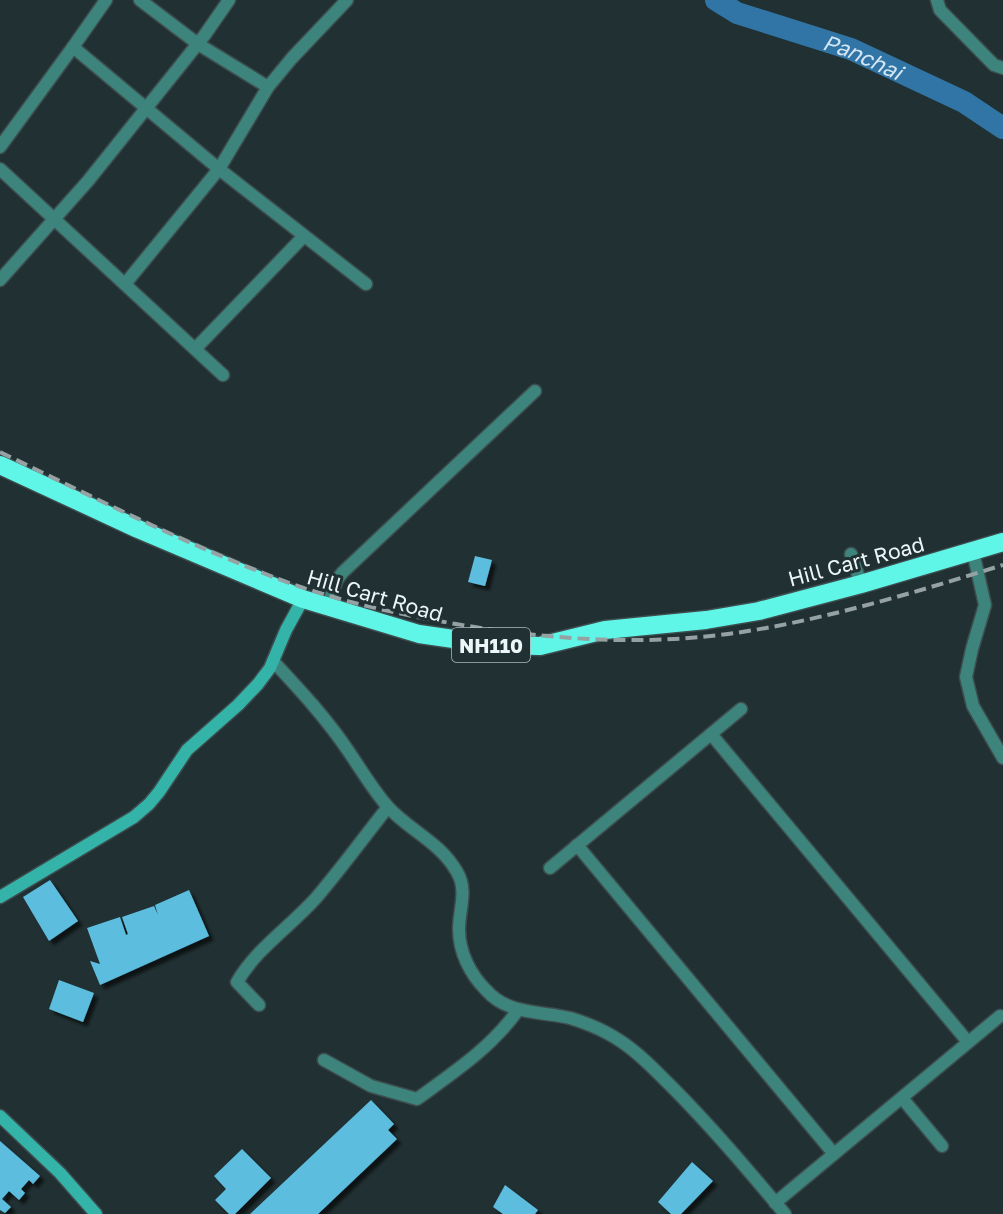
<svg xmlns="http://www.w3.org/2000/svg" width="1003" height="1214" font-family="'Golos Text',sans-serif">
	<style>
		.lines { fill: none; stroke-linecap: round; stroke-linejoin: round }
		.river { stroke: #3075a5; stroke-width: 22 }
		.building { fill: #5dbddf; filter: url(#shadow) }
		.street-casing { stroke: #3d4c4e; stroke-width: 15 }
		.secondary-casing { stroke: #3d4c4e; stroke-width: 15 }
		.highway-casing { stroke: #3d4c4e; stroke-width: 21 }
		.street { stroke: #3c847c; stroke-width: 12 }
		.secondary { stroke: #34b4a9; stroke-width: 12 }
		.highway { stroke: #5ff6e7; stroke-width: 18 }
		.rail { stroke: #95a1a2; stroke-width: 4; stroke-dasharray: 12 6; stroke-linecap: butt }
		.labels { text-anchor: middle; dominant-baseline: central; stroke-width: 6; stroke-linejoin: round; paint-order: stroke }
		.shield { fill: #213032; stroke: #afbbbc; stroke-width: 1.5 }
		.shield-label { font-size: 20px; font-weight: bold; fill: #ecf6f7 }
		.street-label { font-size: 21px; fill: #ecf6f7; stroke: #213032 }
		.water-label { font-size: 22px; font-style: italic; fill: #d4e5f3; stroke: #213032 }
	</style>
	<defs>
		<filter id="shadow"><feDropShadow dx="4.5" dy="4.5" stdDeviation="1.5" flood-color="#0009"/></filter>
	</defs>
	<rect width="100%" height="100%" fill="#213032"/>
	<g class="lines">
		<path class="river" id="s1" d="M716,0l21,13 114,36 113,53 39,26"/>
	</g>
	<g class="building">
		<path d="M475,556l17,4 -7,26 -17,-4z"/>
		<path d="M50,880l28,41 -29,20 -26,-44z"/>
		<path d="M189,890l20,46 -109,49 -10,-24 10,3 -13,-36 33,-11 6,18 2,-1 -6,-17 32,-11 4,9 -3,-10z"/>
		<path d="M59,980l35,13 -11,29 -34,-13z"/>
		<path d="M371,1100l23,24 -6,6 9,9 -79,75h-68z"/>
		<path d="M0,1141l40,35 -7,8 -4,-4 -8,9 4,4 -6,7 -10,-9 -7,8 9,8 -6,6 -5,-3z"/>
		<path d="M242,1149l29,29 -36,36h-6l-14,-14 11,-11 -12,-13z"/>
		<path d="M692,1162l21,19 -32,33h-10l-13,-12z"/>
		<path d="M505,1185l33,25 -3,4h-32l-10,-7z"/>
	</g>
	<g class="lines">
		<defs>
			<g id="street">
				<path d="M140,0l58,44 70,43"/>
				<path d="M937,0l3,10 54,55 9,3"/>
				<path d="M73,47l33,-47"/>
				<path d="M0,147l73,-100 146,122 147,115"/>
				<path d="M0,169l223,206"/>
				<path d="M0,280l88,-99 116,-145 25,-36"/>
				<path d="M125,284l94,-115 49,-82 24,-29 55,-58"/>
				<path d="M195,349l109,-113"/>
				<path d="M973,552l12,53 -13,44 -6,28 7,29 30,52"/>
				<path d="M851,554l10,30"/>
				<path d="M327,607l10,-27 5,-7 193,-182"/>
				<path d="M273,661c27,29 54,58 76,91 13,19 24,38 39,55 22,24 52,35 69,65 11,18 2,38 2,57 0,23 11,45 27,61 22,25 54,21 84,28 13,4 26,9 37,15 25,13 44,33 63,52 41,41 78,85 115,129"/>
				<path d="M711,734l257,308"/>
				<path d="M577,845l257,309"/>
				<path d="M550,868l191,-159"/>
				<path d="M259,1005l-22,-23c20,-34 53,-55 79,-84 25,-29 48,-61 72,-91"/>
				<path d="M324,1060l47,26 46,13c37,-27 74,-51 101,-89"/>
				<path d="M902,1098l40,48"/>
				<path d="M775,1203l225,-187"/>
			</g>
			<g id="secondary">
				<path d="M0,897l134,-80 15,-13 10,-12 28,-42 51,-45 20,-21 12,-16 16,-38 17,-31"/>
				<path d="M0,1116l60,57 36,41"/>
			</g>
			<path id="highway" d="M0,465l138,64 165,70 116,35 76,11 45,1 65,-16 101,-10 53,-9 102,-27 142,-42"/>
		</defs>
		<use href="#street" class="street-casing"/>
		<use href="#secondary" class="secondary-casing"/>
		<use href="#highway" class="highway-casing"/>
		<use href="#street" class="street"/>
		<use href="#secondary" class="secondary"/>
		<use href="#highway" class="highway"/>
		<path class="rail" d="M0,452c87,42 173,86 263,121 62,25 127,40 193,51 90,15 180,22 272,10 90,-12 188,-42 275,-69"/>
	</g>
	<g class="labels">
		<rect class="shield" x="452" y="628" width="78" height="34" rx="4.5"/>
		<g class="shield-label">
			<text x="491" y="645">NH110</text>
		</g>
		<g class="street-label">
			<text transform="translate(856 561) rotate(-15)">Hill Cart Road</text>
			<text transform="translate(375 595) rotate(16)">Hill Cart Road</text>
		</g>
		<g class="water-label">
			<text stroke="none"><textPath href="#s1" startOffset="158">Panchai</textPath></text>
		</g>
	</g>
</svg>
